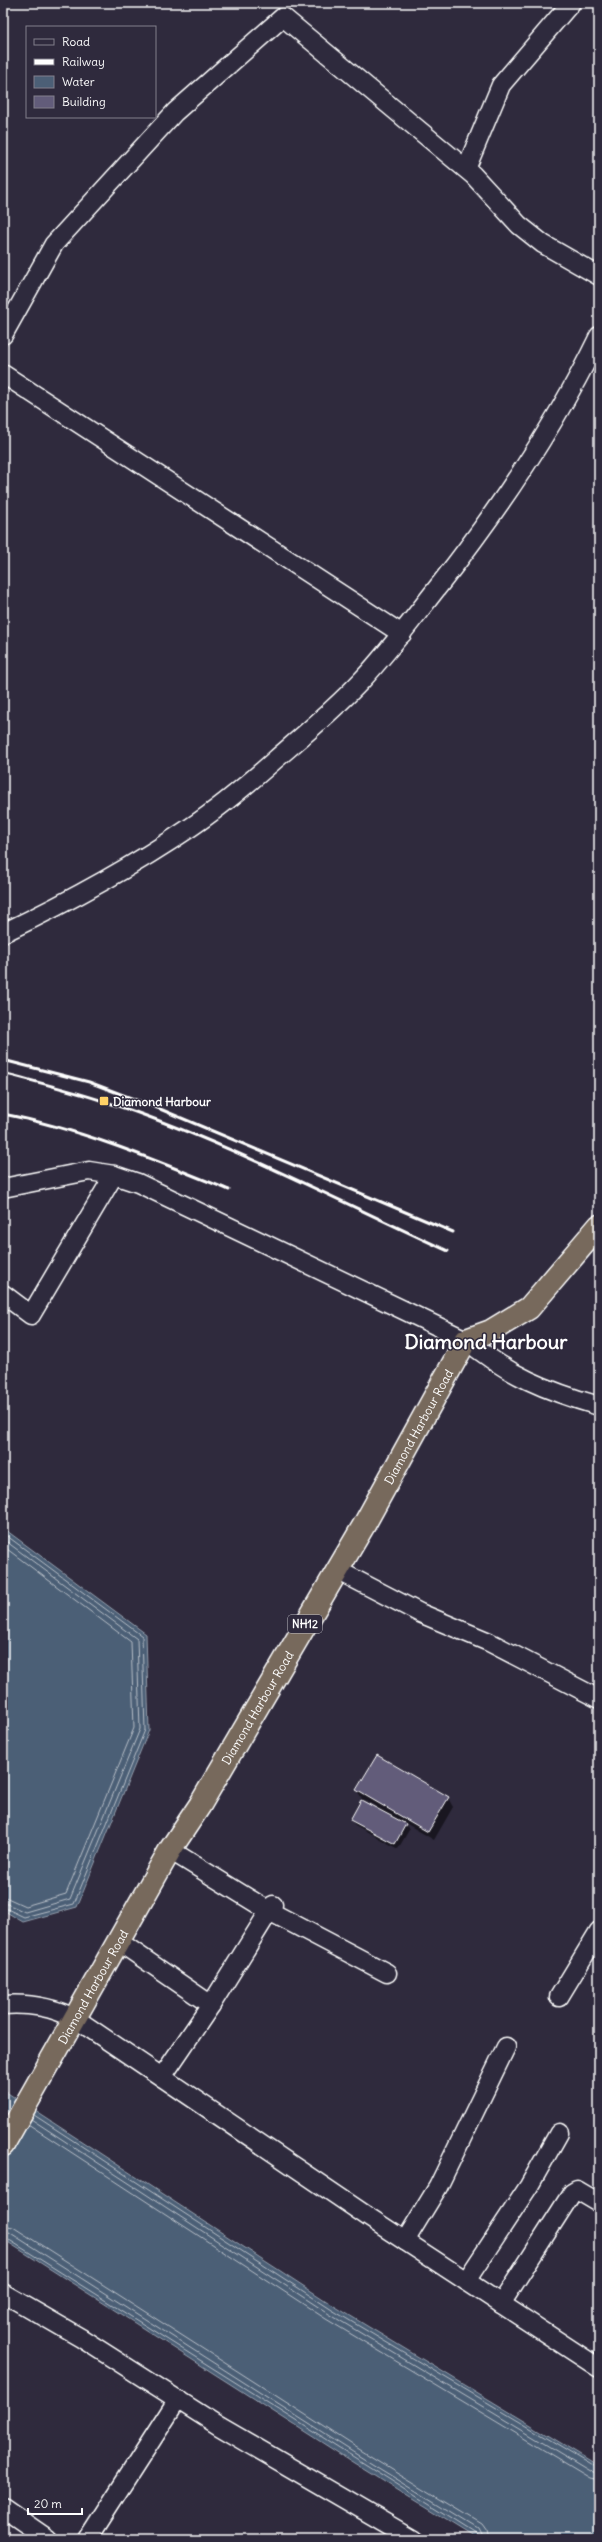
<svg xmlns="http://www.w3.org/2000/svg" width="602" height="2542" font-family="Delius,sans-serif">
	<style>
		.water { fill: #4c5f76; stroke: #949fad }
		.shadow { fill: #0007 }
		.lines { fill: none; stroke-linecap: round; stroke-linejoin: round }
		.shore { stroke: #b7bfc8; stroke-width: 1 }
		.building { fill: #625c7a; stroke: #fff }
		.street-casing { stroke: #fff; stroke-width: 21 }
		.highway-casing { stroke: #fff; stroke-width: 25 }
		.street { stroke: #2f2a3d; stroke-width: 18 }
		.highway { stroke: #77695c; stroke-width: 22 }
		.rail { stroke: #fff; stroke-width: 3 }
		.poi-dot { fill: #ffd166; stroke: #2f2a3d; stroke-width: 1.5 }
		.labels { text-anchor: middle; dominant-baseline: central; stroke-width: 3; stroke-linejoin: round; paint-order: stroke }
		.shield { fill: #2f2a3d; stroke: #c1bfc5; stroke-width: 1 }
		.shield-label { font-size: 11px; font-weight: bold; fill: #fff }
		.poi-label { font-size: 12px; font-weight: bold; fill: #fff; stroke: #2f2a3d; text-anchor: start }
		.street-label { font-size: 12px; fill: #fff; stroke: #2f2a3d }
		.town-label { font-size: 20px; font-weight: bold; fill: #fff; stroke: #2f2a3d }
	</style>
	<rect width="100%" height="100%" fill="#2f2a3d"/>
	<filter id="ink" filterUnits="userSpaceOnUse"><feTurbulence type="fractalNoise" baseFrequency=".025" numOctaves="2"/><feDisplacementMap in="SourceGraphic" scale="8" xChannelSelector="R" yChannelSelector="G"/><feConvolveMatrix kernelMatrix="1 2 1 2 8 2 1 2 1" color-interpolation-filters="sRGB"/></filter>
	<g filter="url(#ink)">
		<g class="water">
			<path d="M3,1528l143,106 3,96 -72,177 -54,15 -20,-12z"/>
			<path d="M3,2090l331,216 265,160v73h-122l-123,-76 -351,-224z"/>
		</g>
		<path class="shadow" d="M357,1790l91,8 5,9 -19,33 -29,-17 4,7 -11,19 -43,-24 -4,-5 26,-13 -15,-8z"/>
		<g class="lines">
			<g class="shore">
				<path d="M3,1533l139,103 3,94 -71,174 -50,13 -21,-10"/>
				<path d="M3,1539l134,100 3,90 -70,170 -45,13 -22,-10"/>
				<path d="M3,1546l128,96 3,86 -68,166 -41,12 -22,-10"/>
				<path d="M34,2115l298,195 267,159"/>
				<path d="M31,2119l298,195 264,159 6,1"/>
				<path d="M28,2124l298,195 264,159 9,2"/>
				<path d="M3,2225l10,2 349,224 120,73 5,7 2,8"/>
				<path d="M3,2231l6,1 350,224 119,73 5,10"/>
				<path d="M3,2236l473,298 2,5"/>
			</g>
		</g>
		<g class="building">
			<path d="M377,1755l72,42 -21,35 -72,-42z"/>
			<path d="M361,1800l45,24 -11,20 -45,-24z"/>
		</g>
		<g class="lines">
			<defs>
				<g id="street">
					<path d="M466,169l35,-84 70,-82"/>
					<path d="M3,335l51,-91 121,-132 108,-95 190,158 46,50 24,19 56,32"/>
					<path d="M3,374l399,260"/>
					<path d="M3,933c65,-31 129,-66 188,-106 30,-20 58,-44 85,-68 29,-25 59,-50 86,-79 28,-30 53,-64 79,-97 61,-78 115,-158 158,-247"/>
					<path d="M3,1188l86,-17 25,4 24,8 328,157c42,35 81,51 133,66"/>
					<path d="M3,1294l28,21 83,-140"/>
					<path d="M337,1570l83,43 69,29 110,57"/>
					<path d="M170,1850l99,61 118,62"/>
					<path d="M118,1941l93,64"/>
					<path d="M559,1997l40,-66"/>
					<path d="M3,2005c27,-2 49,2 73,14l294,199 229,150"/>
					<path d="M162,2077l49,-72 62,-100"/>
					<path d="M405,2241l33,-54 68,-140"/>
					<path d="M466,2281l63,-95 30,-53"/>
					<path d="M3,2293l78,45 138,88 194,113"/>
					<path d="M501,2304l71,-111 5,-3 22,13"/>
					<path d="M3,2508l45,31"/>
					<path d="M88,2539l90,-140"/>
				</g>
				<g id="highway">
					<path id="s1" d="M3,2145l167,-295 30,-45 164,-280 102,-185 25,-9 38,-23 70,-82"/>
				</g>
			</defs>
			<use href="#street" class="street-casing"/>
			<use href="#highway" class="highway-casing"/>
			<use href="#street" class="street"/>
			<use href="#highway" class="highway"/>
			<g class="rail">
				<path d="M3,1060l86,22 71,27 293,123"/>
				<path d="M3,1073c33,9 67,17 100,28 118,38 231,98 345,150"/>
				<path d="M3,1114c78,15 152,46 226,76"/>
			</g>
		</g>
	</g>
	<rect class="poi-dot" x="99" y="1096" width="10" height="10" rx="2"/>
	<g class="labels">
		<rect class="shield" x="288" y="1615" width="34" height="18" rx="3"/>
		<g class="shield-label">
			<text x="305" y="1624">NH12</text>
		</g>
		<g class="poi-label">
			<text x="113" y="1101">Diamond Harbour</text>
		</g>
		<g class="street-label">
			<text stroke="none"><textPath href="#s1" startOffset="830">Diamond Harbour Road</textPath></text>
			<text stroke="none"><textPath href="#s1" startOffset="506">Diamond Harbour Road</textPath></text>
			<text stroke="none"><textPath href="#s1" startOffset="182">Diamond Harbour Road</textPath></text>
		</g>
		<g class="town-label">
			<text x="486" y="1341">Diamond Harbour</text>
		</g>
	</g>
	<rect width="602" height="2542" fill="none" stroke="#2f2a3d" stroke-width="16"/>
	<rect x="8" y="8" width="586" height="2526" fill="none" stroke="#fff" stroke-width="1.5" filter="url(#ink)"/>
	<rect x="26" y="26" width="130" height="92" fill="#2f2a3d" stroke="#827f8b"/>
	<rect x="34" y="39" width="20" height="6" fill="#2f2a3d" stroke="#827f8b"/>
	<text x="62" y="46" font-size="12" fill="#ffffff">Road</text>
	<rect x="34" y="59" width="20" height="6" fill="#ffffff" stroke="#827f8b"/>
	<text x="62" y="66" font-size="12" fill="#ffffff">Railway</text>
	<rect x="34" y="76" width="20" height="12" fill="#4c5f76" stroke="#827f8b"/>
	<text x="62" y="86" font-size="12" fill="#ffffff">Water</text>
	<rect x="34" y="96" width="20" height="12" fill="#625c7a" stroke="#827f8b"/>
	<text x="62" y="106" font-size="12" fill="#ffffff">Building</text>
	<path d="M28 2508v6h54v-6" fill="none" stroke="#ffffff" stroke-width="2"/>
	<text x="34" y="2508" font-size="12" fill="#ffffff" stroke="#2f2a3d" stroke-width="3" paint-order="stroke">20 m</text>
</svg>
